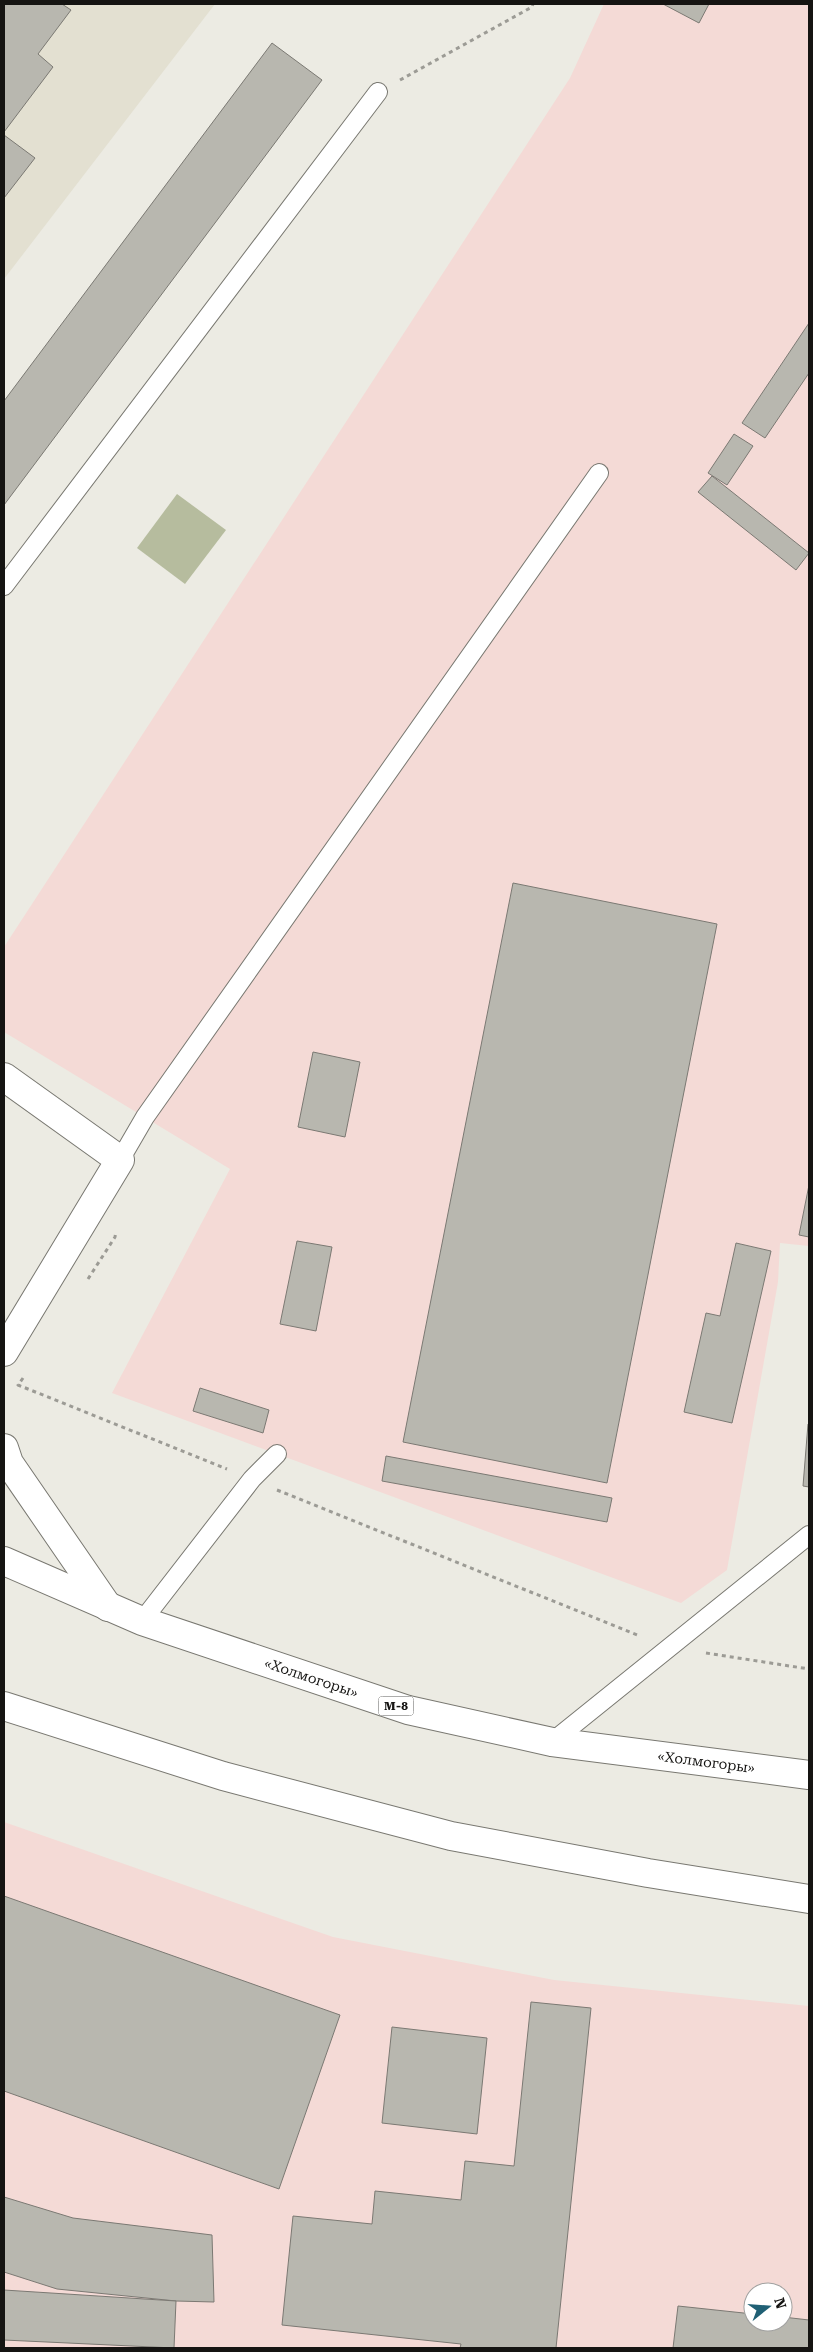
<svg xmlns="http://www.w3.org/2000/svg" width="813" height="2352" font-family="'Roboto Serif',serif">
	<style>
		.industrial { fill: #f4dad6; fill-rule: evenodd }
		.built { fill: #e3e0d1 }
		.green { fill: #b6bc9e }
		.building { fill: #b8b7af; stroke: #7b7973 }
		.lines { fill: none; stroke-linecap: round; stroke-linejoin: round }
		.lane-casing { stroke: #797871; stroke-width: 20 }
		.street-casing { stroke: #797871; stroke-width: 30 }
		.highway-casing { stroke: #797871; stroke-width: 30 }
		.path { stroke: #9c9b95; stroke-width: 3; stroke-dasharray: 4 4; stroke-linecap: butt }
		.lane { stroke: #fff; stroke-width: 18 }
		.street { stroke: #fff; stroke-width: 28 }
		.highway { stroke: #fff; stroke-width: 28 }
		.labels { text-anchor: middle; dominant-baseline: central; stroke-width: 4; stroke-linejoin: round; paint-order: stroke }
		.shield { fill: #fff; stroke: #5b5a59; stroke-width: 1 }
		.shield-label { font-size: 12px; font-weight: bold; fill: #151412 }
		.street-label { font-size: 14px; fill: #151412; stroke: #fff }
	</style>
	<rect width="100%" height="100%" fill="#ecebe3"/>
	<g class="industrial">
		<path d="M604,4h205v1242l-29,-3 -2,39 -51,288 -46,33 -569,-210 118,-224 -226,-137v-85l566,-869z"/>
		<path d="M4,1822l329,115 221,43 255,26v342h-805zM753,2292h30v30h-30z"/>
	</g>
	<path class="built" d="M4,4h211l-211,275z"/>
	<path class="green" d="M177,494l49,36 -41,54 -48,-36z"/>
	<g class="building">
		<path d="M4,4h58l9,6 -33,44 15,13 -49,65z"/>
		<path d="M663,4h46l-10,19z"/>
		<path d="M272,43l50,37 -318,425v-104z"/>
		<path d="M4,135l31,23 -31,40z"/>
		<path d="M809,323v50l-44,65 -23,-15z"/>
		<path d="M734,434l19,12 -26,39 -19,-12z"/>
		<path d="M712,476l97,77 -13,17 -98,-78z"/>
		<path d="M513,883l204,41 -110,559 -204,-41z"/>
		<path d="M313,1052l47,10 -15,75 -47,-10z"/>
		<path d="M809,1185v52l-10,-2z"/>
		<path d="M297,1241l35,6 -16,84 -36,-7z"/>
		<path d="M736,1243l35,8 -39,172 -48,-11 22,-99 14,3z"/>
		<path d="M200,1388l69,22 -6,23 -70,-22z"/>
		<path d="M808,1424h1v63l-6,-1z"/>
		<path d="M386,1456l226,42 -5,24 -225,-41z"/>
		<path d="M4,1896l336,119 -61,174 -275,-98z"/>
		<path d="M531,2002l60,6 -35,340h-96l1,-4 -179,-19 11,-109 79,8 3,-33 86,9 4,-39 49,5z"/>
		<path d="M392,2027l95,11 -10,96 -95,-11z"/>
		<path d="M4,2197l69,21 139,17 2,67 -38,-1 -119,-12 -53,-17z"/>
		<path d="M4,2290l172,11 -2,47 -170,-8z"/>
		<path d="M678,2306l75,8v8h30v-5l26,3v28h-136z"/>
	</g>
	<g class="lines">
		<defs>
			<g id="lane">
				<path d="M4,586l374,-494"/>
				<path d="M120,1160l25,-43 454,-644"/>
				<path d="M142,1621l110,-142 25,-25"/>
				<path d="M552,1742l257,-207"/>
			</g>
			<g id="street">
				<path d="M4,1077l116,83 -116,192"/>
				<path d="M4,1448l5,15 99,144"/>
			</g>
			<g id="highway">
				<path id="s1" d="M4,1561l138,60 266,89 144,32 257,33"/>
				<path d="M4,1706l219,70 228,60 197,37 161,26"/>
			</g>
		</defs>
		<use href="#lane" class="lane-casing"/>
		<use href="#street" class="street-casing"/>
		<use href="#highway" class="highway-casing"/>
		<g class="path">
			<path d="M400,80l132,-73 1,-3"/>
			<path d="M88,1279l27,-42 1,-6"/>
			<path d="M23,1378l-5,7 209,84"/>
			<path d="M277,1490l363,146"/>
			<path d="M706,1653l103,16"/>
		</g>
		<use href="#lane" class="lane"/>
		<use href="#street" class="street"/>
		<use href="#highway" class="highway"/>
	</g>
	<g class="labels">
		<rect class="shield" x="378.5" y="1696.5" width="35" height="19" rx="4"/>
		<g class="shield-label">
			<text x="396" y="1706">М-8</text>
		</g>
		<g class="street-label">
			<text stroke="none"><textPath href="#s1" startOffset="329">«Холмогоры»</textPath></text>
			<text stroke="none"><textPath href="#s1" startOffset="734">«Холмогоры»</textPath></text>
		</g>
	</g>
	<rect width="813" height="2352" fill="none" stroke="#151412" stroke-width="10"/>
	<g transform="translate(768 2307) rotate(73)"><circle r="24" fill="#ffffff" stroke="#a1a1a0"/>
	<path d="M0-4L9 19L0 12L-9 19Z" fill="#206075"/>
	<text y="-8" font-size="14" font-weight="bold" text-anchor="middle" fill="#151412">N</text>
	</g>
</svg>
